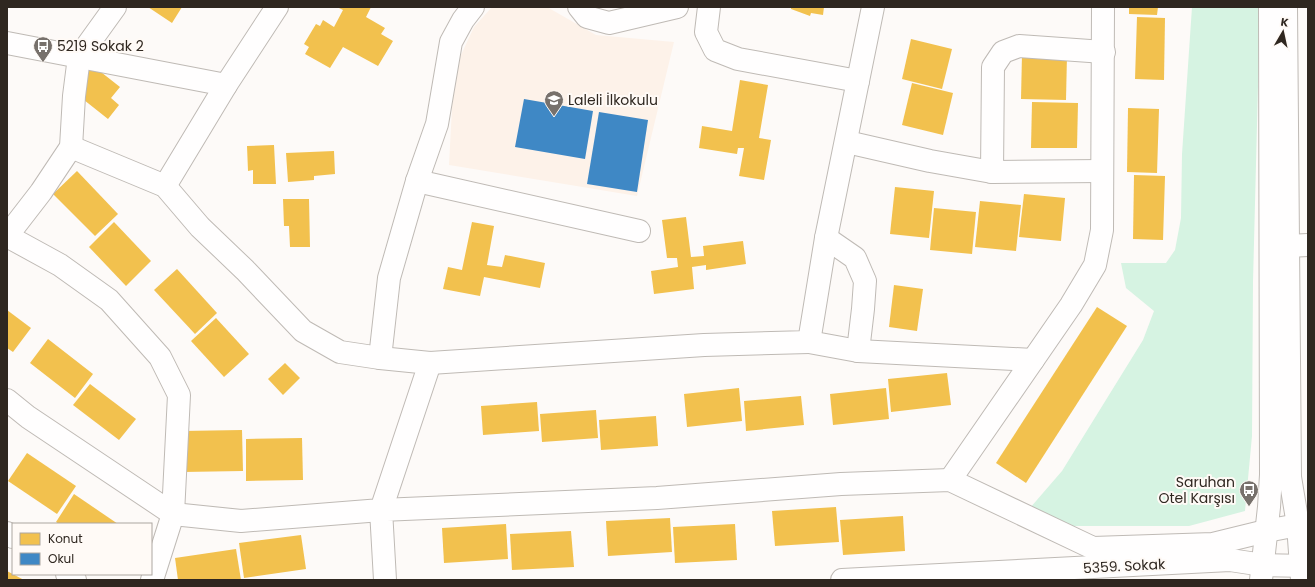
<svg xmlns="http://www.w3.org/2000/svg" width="1315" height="587" font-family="Poppins,sans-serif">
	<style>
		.built { fill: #fdf2e9 }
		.green { fill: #d6f3e2 }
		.homes { fill: #f2c14e }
		.schools { fill: #3f88c5 }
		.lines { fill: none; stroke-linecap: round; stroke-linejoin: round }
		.street-casing { stroke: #bfbab5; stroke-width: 24 }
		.secondary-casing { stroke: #bfbab5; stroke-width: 24 }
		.street { stroke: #fffefe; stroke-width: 22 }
		.secondary { stroke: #fffefe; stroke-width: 22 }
		.labels { text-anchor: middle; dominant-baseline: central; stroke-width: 4; stroke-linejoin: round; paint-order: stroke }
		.poi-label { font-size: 14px; fill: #2f2720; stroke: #fffaf6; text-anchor: start }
		.street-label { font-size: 14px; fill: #2f2720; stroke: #fffaf6 }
	</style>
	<rect width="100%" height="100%" fill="#fdfaf8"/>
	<path class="built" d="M492,7h55l49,28 78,7 -37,154 -188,-31 5,-95 20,-43z"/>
	<path class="green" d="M1192,7h68l-7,275 -1,154 -7,75 -56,15h-118l-41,-18 32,-37 81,-131 11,-29 -28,-23 -5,-25h45l9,-13 6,-32 1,-64z"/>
	<g class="homes">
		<path d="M148,7h34l-10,16z"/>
		<path d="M337,7h34l-5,10 19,11 -4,6 12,7 -15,25 -35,-19 -13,21 -25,-14 4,-7 -5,-3 12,-20 4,2 3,-6 11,7 9,-17z"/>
		<path d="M791,7h33l-1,8 -12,-2 -1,3 -19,-7z"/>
		<path d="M1129,7h29l-1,8 -28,-1z"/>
		<path d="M1137,17l28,1 -1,62 -29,-1z"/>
		<path d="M911,39l41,10 -10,40 -40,-10z"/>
		<path d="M1022,54l45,1 -1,45 -45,-1z"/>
		<path d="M92,65l28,22 -9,11 8,7 -11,14 -29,-23 7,-9 -7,-6z"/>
		<path d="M740,80l28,5 -9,53 12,2 -7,40 -25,-4 5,-28h-6l-1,6 -38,-6 3,-22 30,5z"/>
		<path d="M912,83l41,10 -10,42 -41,-10z"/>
		<path d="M1032,102l46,1 -1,45h-46z"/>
		<path d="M1128,108l31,1 -2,64 -30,-1z"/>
		<path d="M274,145l2,39h-23v-14l-5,1 -1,-25z"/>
		<path d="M334,151l1,23 -21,2v4l-26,2 -2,-29z"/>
		<path d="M77,171l41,43 -23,22 -42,-42z"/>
		<path d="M1134,175l31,1 -2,64 -30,-1z"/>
		<path d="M895,187l39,4 -5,47 -39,-4z"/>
		<path d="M1024,194l41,4 -4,43 -42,-4z"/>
		<path d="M283,199h26l1,48h-20l-1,-21h-5z"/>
		<path d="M980,201l41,4 -5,46 -41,-4z"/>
		<path d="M934,208l42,4 -4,42 -42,-4z"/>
		<path d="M686,217l5,40 13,-1 -1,-10 40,-5 3,23 -40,6v-5l-14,2 2,22 -40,5 -3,-23 27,-4 -1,-9h-10l-5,-38z"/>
		<path d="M114,222l37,39 -25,25 -37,-39z"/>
		<path d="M472,222l22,4 -7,39 15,2 3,-12 40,8 -5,25 -56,-11 -4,19 -37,-7 5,-22 14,3z"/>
		<path d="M177,269l40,44 -22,21 -41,-44z"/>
		<path d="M894,285l29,4 -6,42 -28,-4z"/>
		<path d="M1097,307l30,19 -101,157 -30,-20z"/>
		<path d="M7,310l24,18 -18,24 -6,-4z"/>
		<path d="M216,318l33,36 -25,23 -33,-36z"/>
		<path d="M48,339l45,35 -18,24 -45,-35z"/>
		<path d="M285,363l15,15 -17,17 -15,-16z"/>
		<path d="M947,373l4,32 -60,7 -3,-33z"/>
		<path d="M90,384l46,35 -17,21 -46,-35z"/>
		<path d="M739,388l3,33 -55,6 -3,-33z"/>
		<path d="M886,388l3,31 -56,6 -3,-31z"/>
		<path d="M801,396l3,29 -58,6 -2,-30z"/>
		<path d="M537,402l2,29 -56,4 -2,-29z"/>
		<path d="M596,410l2,28 -56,4 -2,-28z"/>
		<path d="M656,416l2,30 -57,4 -2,-30z"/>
		<path d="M242,430l1,41 -60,1 -1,-41z"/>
		<path d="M302,438l1,42 -57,1v-42z"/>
		<path d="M27,453l49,33 -19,28 -49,-33z"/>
		<path d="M74,494l44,30h-59l-3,-2z"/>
		<path d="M836,507l3,35 -64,4 -3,-35z"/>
		<path d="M903,516l2,35 -62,4 -3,-35z"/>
		<path d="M670,518l2,34 -64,4 -2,-35z"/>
		<path d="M506,524l2,35 -64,4 -2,-35z"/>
		<path d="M735,524l2,36 -62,3 -2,-36z"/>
		<path d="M571,531l3,36 -62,3 -2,-36z"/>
		<path d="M301,535l5,34 -62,9 -5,-35z"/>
		<path d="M236,549l5,31h-63l-3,-22z"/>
		<path d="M7,571l17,9h-17z"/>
	</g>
	<g class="schools">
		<path d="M524,99l69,12 -8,48 -70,-12z"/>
		<path d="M599,112l49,8 -11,72 -50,-8z"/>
	</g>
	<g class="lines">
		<defs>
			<g id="street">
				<path d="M579,7l8,10 22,6 68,-16"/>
				<path d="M709,7l-3,25 9,18 23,9 120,22"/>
				<path d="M7,43l219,42"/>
				<path d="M847,142l83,19 62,11 110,-1"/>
				<path d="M71,147l94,39 35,41 45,43 58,61 37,21 40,6 50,5 274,-18 105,-3 17,-104 47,-231"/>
				<path d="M992,172l1,-105 10,-15 16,-6 85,6"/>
				<path d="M417,181l222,50"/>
				<path d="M165,186l61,-101 51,-78"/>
				<path d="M7,236l53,29 49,35 51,57 19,38 -6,119 -21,66"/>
				<path d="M7,236l34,-44 30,-45 3,-51 5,-39 36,-50"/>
				<path d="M826,238l29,20 10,23 -2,28 -5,42"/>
				<path d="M1288,246l20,-1"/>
				<path d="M809,342l49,9 175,9"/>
				<path d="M380,358l9,-80 28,-97 20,-57 14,-82 12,-22 10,-13"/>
				<path d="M7,400l21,17 145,97 68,7 140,-11 49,-147"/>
				<path d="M950,480l121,-175 24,-40 7,-35 1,-223"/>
			</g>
			<g id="secondary">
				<path d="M1286,7l4,470 8,48 4,55"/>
				<path d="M7,533l6,4"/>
				<path d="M67,574l8,6"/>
				<path d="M385,580l-4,-70 276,-12 184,-14 109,-4 143,68 120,-4 53,-13 32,-6"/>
				<path d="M842,580l388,-20 33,5 45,1"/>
				<path d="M1261,580l8,-73 2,-32 -1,-468"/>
			</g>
		</defs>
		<use href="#street" class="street-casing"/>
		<use href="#secondary" class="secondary-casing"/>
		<use href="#street" class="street"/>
		<use href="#secondary" class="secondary"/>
	</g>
	<defs>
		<symbol id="bus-pin" viewBox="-11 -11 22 30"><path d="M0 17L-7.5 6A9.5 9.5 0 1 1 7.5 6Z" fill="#77716c" stroke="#fffaf6"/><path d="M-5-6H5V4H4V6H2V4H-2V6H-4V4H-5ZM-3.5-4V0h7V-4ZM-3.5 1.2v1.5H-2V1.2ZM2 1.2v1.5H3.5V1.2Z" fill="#fff"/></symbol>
		<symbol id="school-pin" viewBox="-11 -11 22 30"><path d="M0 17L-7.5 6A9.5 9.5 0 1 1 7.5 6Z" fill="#77716c" stroke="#fffaf6"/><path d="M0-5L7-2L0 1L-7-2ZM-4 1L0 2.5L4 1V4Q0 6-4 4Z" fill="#fff"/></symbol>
	</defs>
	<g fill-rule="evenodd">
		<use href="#bus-pin" x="32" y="35" width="22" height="30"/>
		<use href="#school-pin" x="543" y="89" width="22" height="30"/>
		<use href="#bus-pin" x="1238" y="479" width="22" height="30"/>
	</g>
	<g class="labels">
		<g class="poi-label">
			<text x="57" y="46">5219 Sokak 2</text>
			<text x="568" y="100">Laleli İlkokulu</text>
			<text x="1235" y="482" text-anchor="end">Saruhan<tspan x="1235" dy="16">Otel Karşısı</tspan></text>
		</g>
		<g class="street-label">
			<text transform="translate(1124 566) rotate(-3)">5359. Sokak</text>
		</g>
	</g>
	<rect width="1315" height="587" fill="none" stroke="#2f2720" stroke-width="16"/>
	<rect x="12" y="523" width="140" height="52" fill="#fffaf6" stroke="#aca6a0"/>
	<rect x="20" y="533" width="20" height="12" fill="#f2c14e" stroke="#aca6a0"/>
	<text x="48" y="543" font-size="12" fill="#2f2720">Konut</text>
	<rect x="20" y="553" width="20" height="12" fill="#3f88c5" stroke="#aca6a0"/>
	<text x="48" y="563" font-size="12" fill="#2f2720">Okul</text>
	<g transform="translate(1283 32) rotate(9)" stroke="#fffaf6" stroke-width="3" paint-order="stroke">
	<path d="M0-3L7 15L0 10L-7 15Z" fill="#2f2720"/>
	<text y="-6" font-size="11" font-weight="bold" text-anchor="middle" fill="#2f2720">K</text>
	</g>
</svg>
